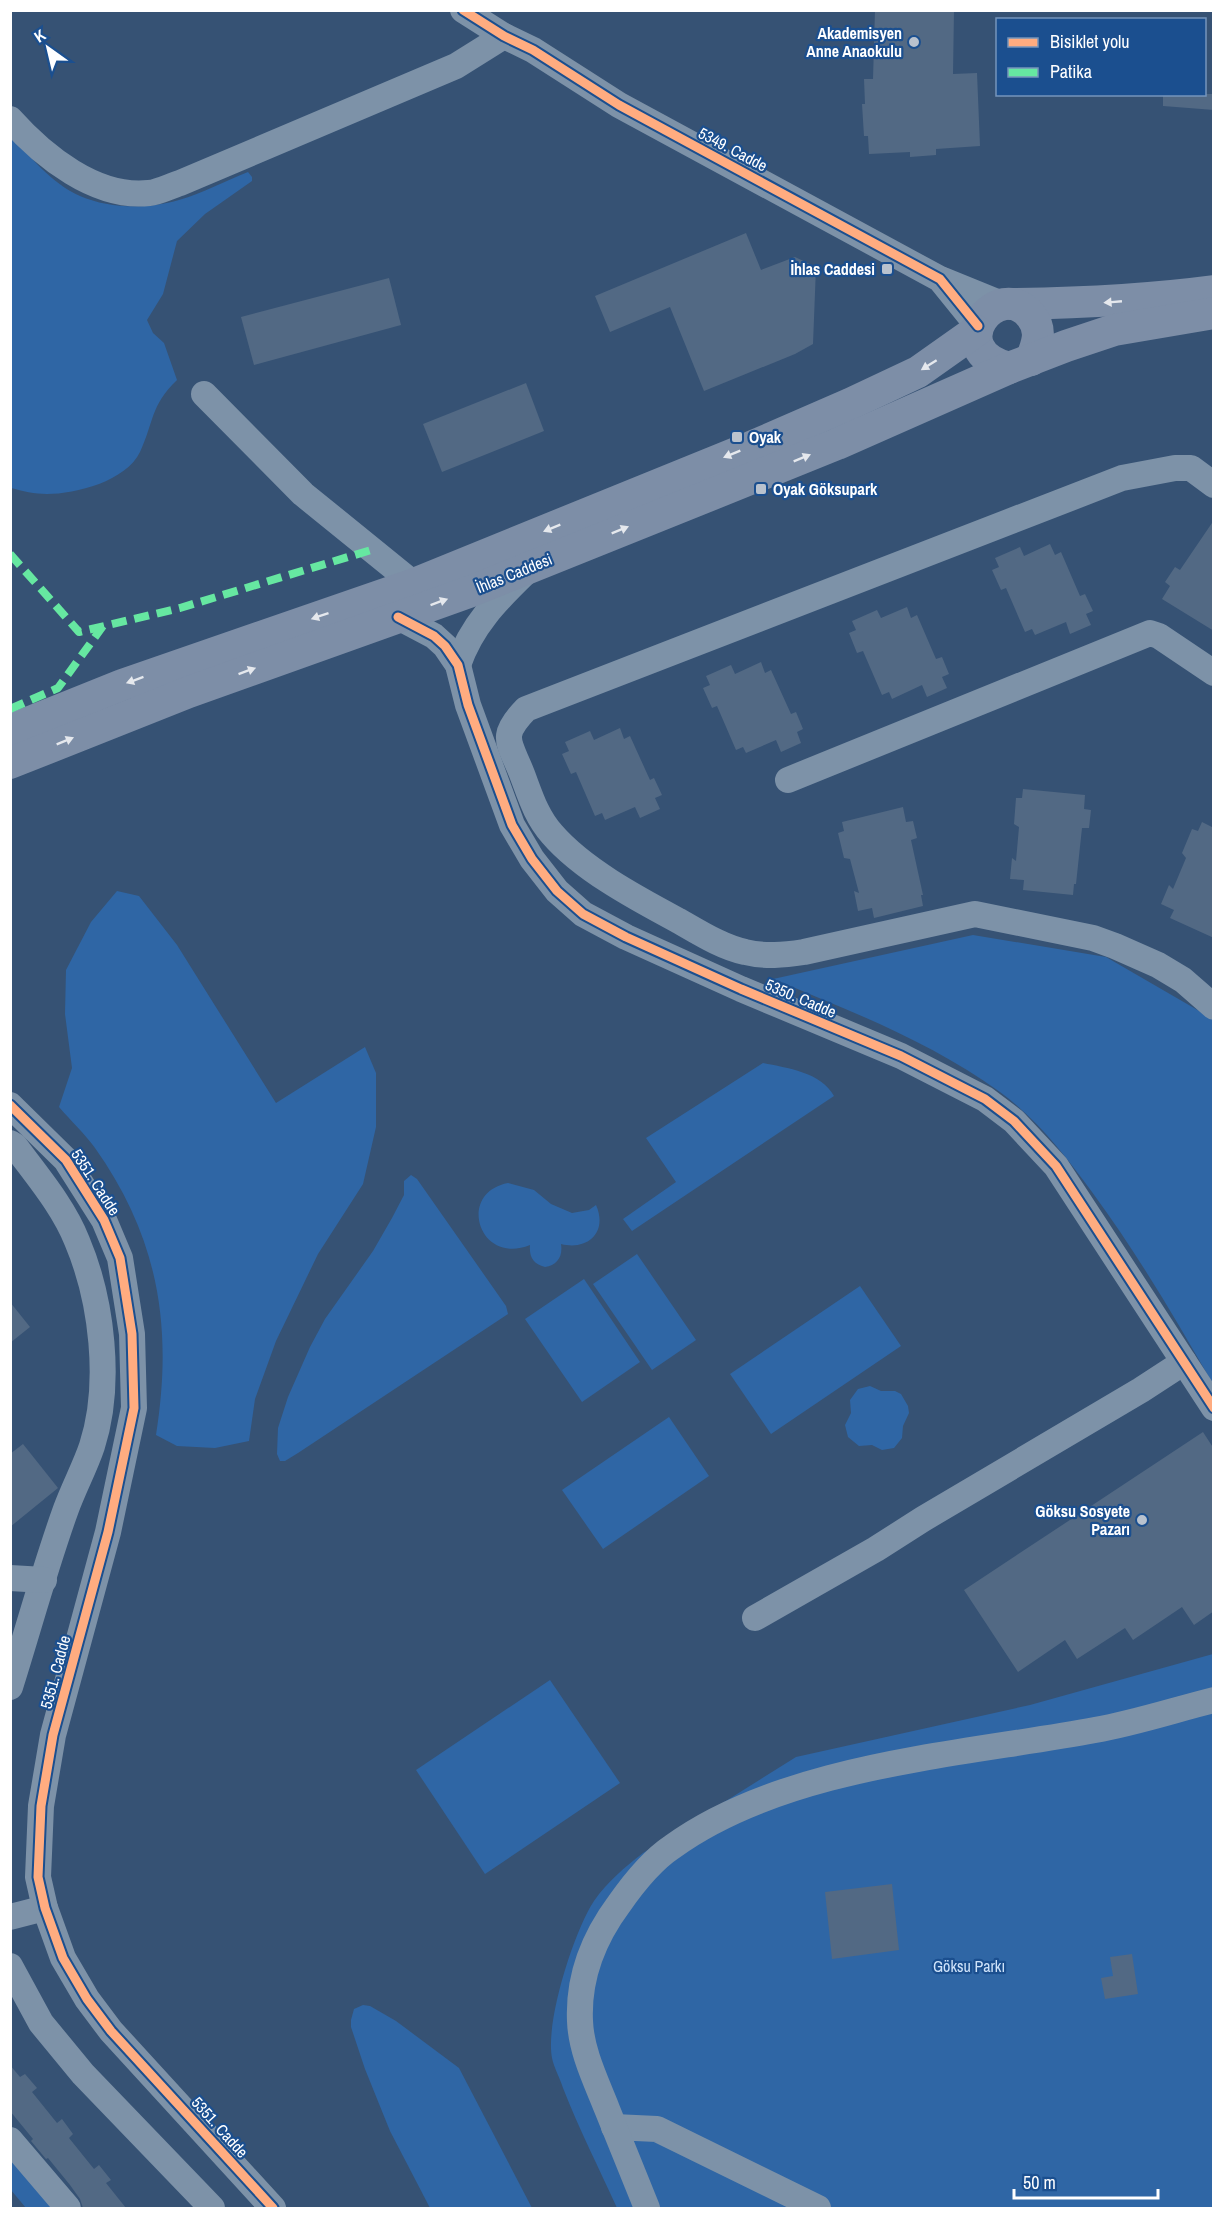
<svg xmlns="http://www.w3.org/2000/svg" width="1224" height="2219" font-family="'Archivo Narrow',sans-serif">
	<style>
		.green { fill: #2f66a5 }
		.building { fill: #526984 }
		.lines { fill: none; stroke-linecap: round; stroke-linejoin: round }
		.minor { stroke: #7d92a8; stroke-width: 26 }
		.major { stroke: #7d8ea7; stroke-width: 32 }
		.quiet { stroke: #66e7a1; stroke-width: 8; stroke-dasharray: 15 8; stroke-linecap: butt }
		.cycleway-casing { stroke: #1b4f8f; stroke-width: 13 }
		.cycleway { stroke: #ffac80; stroke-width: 9 }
		.oneway { fill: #e5e8ed }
		.poi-dot { fill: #b9c2ce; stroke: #1b4f8f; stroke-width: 2 }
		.labels { text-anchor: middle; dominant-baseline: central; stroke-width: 4.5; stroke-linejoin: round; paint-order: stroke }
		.poi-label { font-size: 16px; font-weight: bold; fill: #fff; stroke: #1b4f8f; text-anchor: end }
		.street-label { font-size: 16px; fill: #fff; stroke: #1b4f8f }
		.park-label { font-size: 16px; fill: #cfe3fa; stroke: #1b4f8f }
	</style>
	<rect width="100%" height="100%" fill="#365274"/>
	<g class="green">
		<path d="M10,135c20,21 42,49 70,61 30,13 68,13 99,4 24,-7 46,-19 69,-28l4,5v4l-47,33 -28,27 -14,53 -16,26 6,13 11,10 13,37c-27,26 -23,42 -37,72 -14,29 -64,42 -93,42 -12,0 -25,-3 -36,-6z"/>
		<path d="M117,891l22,5 38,49 99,158 89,-56 11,26v54l-13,57 -45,70 -42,87 -21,58 -6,42 -34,7 -38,-2 -21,-11c17,-107 3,-197 -61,-287 -10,-14 -24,-27 -36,-41l13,-39 -7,-54 1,-44 25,-48z"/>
		<path d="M973,935l133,22 107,62v365c-38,-66 -76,-131 -121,-192 -27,-37 -55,-73 -92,-100 -69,-50 -149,-81 -227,-113z"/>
		<path d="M763,1063c24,5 58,9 71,33l-202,135 -9,-12 53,-37 -30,-44z"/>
		<path d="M411,1175l6,4 89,127 2,8 -210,139 -13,8h-5l-3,-7 1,-26 10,-31 22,-50 15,-28 48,-68 19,-33 12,-23v-14z"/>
		<path d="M508,1183l26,7 17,14 21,9 17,-3 7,-5c12,27 -8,46 -35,39 2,13 -4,21 -16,23 -12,-3 -16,-10 -15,-22 -51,21 -74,-52 -22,-62z"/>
		<path d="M637,1254l59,86 -44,30 -59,-86z"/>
		<path d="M584,1279l56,83 -58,40 -57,-83z"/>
		<path d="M860,1286l41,60 -130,88 -41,-60z"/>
		<path d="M870,1386l11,5h14l6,3 7,12 1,7 -6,13 -1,12 -8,10 -12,2 -10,-5 -13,1 -11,-9 -3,-12 6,-12 -1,-13 8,-11z"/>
		<path d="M669,1417l40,59 -106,73 -41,-59z"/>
		<path d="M1213,1654v554h-596c-18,-40 -38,-79 -54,-120 -3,-10 -9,-20 -11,-30 -7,-36 22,-127 42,-157 13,-19 31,-34 49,-48l153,-96 234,-52z"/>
		<path d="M550,1680l70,103 -135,91 -69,-104z"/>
		<path d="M363,2005l7,1 26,15 63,47 73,140h-102l-40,-77 -25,-62 -14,-42v-7l3,-11z"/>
		<path d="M10,2140l58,68h-42l-15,-18z"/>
	</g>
	<g class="building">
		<path d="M875,10h79l-1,64 24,-1 3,73 -44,3v6l-26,2v-5l-41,2 -1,-18h-4l-2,-32h3l-1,-25h9z"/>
		<path d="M1163,94h51v16l-51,-4z"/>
		<path d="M746,233l15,37 34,-13 21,10 -3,77 -18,10 -91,37 -34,-84 -60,25 -15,-36z"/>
		<path d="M389,278l12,47 -147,40 -13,-48z"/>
		<path d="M526,383l18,48 -102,41 -19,-48z"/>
		<path d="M1214,520v111l-52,-32 8,-13 -5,-4 10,-15 5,3z"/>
		<path d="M1050,544l5,11 6,-3 19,44 5,-2 8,17 -7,3 5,11 -21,9 -4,-12 -31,13 -3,-6 -7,3 -19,-44 -5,2 -9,-20 7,-3 -4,-9 25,-11 4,9z"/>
		<path d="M907,607l4,11 6,-3 19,44 6,-2 7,17 -7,3 5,11 -20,9 -5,-12 -30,14 -3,-7 -7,3 -19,-44 -6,2 -8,-20 7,-3 -4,-9 25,-11 4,8z"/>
		<path d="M761,662l4,11 6,-3 20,44 5,-2 7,17 -6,3 4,11 -20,9 -5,-12 -30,13 -3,-6 -7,3 -19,-44 -5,2 -9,-20 7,-3 -4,-9 25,-11 4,9z"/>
		<path d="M620,728l4,11 6,-3 20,44 4,-2 8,17 -7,3 5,11 -20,9 -5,-11 -30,13 -3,-7 -7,3 -19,-44 -5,2 -9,-20 7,-3 -4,-9 25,-11 4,9z"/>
		<path d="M1023,789l62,6 -1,14 7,1 -2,18h-7l-6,56h-2l-1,11 -50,-5 1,-10 -14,-1 2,-21 4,3 3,-34 -5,-3 2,-26h6z"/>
		<path d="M903,807l3,15 7,-1 4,17 -6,2 12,55h-2l2,11 -49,12 -2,-10 -14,3 -4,-20 5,2 -9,-34 -6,-1 -6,-25 6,-2 -2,-9z"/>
		<path d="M1202,822l12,6v110l-44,-20 4,-8 -13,-6 8,-19 4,4 13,-31 -4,-5 10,-24 6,2z"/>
		<path d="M10,1302l20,25 -20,16z"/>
		<path d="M1203,1432l11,17v162l-20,14 -12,-18 -49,33 -8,-12 -48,31 -12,-19 -47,32 -54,-82z"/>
		<path d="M23,1444l35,44 -48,39v-73z"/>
		<path d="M892,1884l7,66 -67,9 -7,-67z"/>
		<path d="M1132,1954l6,40 -33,5 -4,-21 12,-2 -3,-19z"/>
		<path d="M10,2065l10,12 5,-3 12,14 -5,4 25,31 5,-4 11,15 -4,4 25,31 5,-4 12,15 -5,3 20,25h-43l-3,-9 -10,-14 -22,-27 -2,1 -15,-18 2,-2 -23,-28z"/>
	</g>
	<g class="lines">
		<g class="minor">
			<path d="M463,10l41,26 29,14 86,55 321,174 38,47"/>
			<path d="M10,119c33,37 86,80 139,74 10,-1 21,-7 31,-10l276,-117 48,-30"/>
			<path d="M943,280l59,24"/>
			<path d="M204,394l99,100 111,90"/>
			<path d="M1214,485l-23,-17h-16l-53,10 -596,231c-27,28 -17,32 -4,65 8,21 14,42 30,60 31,36 86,65 127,87 21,12 43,26 66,31 20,5 39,3 59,0l171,-38 118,24 22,8 43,19 25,15 31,27"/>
			<path d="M398,617l36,19 11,10 13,19 10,40 44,120 20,34 25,32 26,23 43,23 115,52 160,67 84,43 29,22 42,45 158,242"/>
			<path d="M458,665c13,-39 39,-65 68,-93"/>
			<path d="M788,780l362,-147 9,3 55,37"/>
			<path d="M10,1105l56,55 38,60 16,38 12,76 2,74 -26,124 -55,203 -12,71 -3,71 7,31 18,50 24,41 24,32 162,177"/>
			<path d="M10,1143l5,3c22,30 48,60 62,95 25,59 35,143 15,205 -7,21 -18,41 -26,63 -21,58 -37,118 -56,178"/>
			<path d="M10,1578l34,2"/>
			<path d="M755,1618l121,-69 47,-30 218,-129 43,-28"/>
			<path d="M10,1917l35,-9"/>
			<path d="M10,1966l31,57 42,51 129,134"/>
			<path d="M614,2127l43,2 161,79"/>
			<path d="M10,2140l58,68"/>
			<path d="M647,2208c-13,-33 -27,-66 -40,-99 -11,-28 -26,-58 -27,-88 -2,-44 13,-82 39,-117 14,-20 32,-43 53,-57 113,-82 289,-92 423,-117 40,-7 79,-20 119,-30"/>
		</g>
		<g class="major">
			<path d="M1012,304c68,-1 134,-4 202,-13"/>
			<path d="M1009,368c-70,-19 -10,-93 22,-52 12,14 6,29 0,44"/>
			<path d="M10,730l112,-45 292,-101 337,-137 99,-43 68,-32 58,-41"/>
			<path d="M10,763l179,-71 280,-100 368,-148 172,-76 57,-22 48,-16 100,-17"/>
		</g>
		<g class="quiet">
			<path d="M10,554l69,78 101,-24 191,-58"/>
			<path d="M10,709l48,-21 45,-62"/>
		</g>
		<defs>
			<g id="cycleway">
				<path d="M463,10l41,26 29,14 86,55 321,174 38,47"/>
				<path d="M398,617l36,19 11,10 13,19 10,40 44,120 20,34 25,32 26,23 43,23 115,52 160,67 84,43 29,22 42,45 158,242"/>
				<path d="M10,1105l56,55 38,60 16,38 12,76 2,74 -26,124 -55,203 -12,71 -3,71 7,31 18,50 24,41 24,32 162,177"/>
			</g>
		</defs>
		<use href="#cycleway" class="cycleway-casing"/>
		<use href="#cycleway" class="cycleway"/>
	</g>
	<defs><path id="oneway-solid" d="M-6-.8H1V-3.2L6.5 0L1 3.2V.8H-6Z" transform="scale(1.5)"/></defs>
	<g class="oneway">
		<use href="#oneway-solid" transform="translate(1113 302) rotate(175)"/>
		<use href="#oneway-solid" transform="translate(929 365) rotate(148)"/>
		<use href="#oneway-solid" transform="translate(732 454) rotate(158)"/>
		<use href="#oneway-solid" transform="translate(802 458) rotate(-22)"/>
		<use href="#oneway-solid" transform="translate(552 528) rotate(158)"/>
		<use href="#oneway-solid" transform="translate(620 530) rotate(-22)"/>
		<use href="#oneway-solid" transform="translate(439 602) rotate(-20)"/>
		<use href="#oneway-solid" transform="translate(320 616) rotate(161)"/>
		<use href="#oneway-solid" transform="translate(247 671) rotate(-20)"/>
		<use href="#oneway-solid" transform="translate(135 680) rotate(160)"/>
		<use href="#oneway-solid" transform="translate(65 741) rotate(-22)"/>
	</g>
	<g class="poi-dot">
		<circle cx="914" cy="42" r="6"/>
		<rect x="881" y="263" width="12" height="12" rx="3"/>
		<rect x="731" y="431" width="12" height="12" rx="3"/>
		<rect x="755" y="483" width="12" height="12" rx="3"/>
		<circle cx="1142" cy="1520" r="6"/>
	</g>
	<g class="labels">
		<g class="poi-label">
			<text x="902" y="33">Akademisyen<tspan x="902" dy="18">Anne Anaokulu</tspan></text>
			<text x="875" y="269">İhlas Caddesi</text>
			<text x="749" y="437" text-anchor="start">Oyak</text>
			<text x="773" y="489" text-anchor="start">Oyak Göksupark</text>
			<text x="1130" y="1511">Göksu Sosyete<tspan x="1130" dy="18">Pazarı</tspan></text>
		</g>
		<g class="street-label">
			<text transform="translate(733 149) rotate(28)">5349. Cadde</text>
			<text transform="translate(514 573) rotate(-22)">İhlas Caddesi</text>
			<text transform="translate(801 998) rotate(23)">5350. Cadde</text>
			<text transform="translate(96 1182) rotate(57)">5351. Cadde</text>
			<text transform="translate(55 1672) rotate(-75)">5351. Cadde</text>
			<text transform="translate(220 2127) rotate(48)">5351. Cadde</text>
		</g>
		<g class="park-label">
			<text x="969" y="1966">Göksu Parkı</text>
		</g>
	</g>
	<rect width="1224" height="2219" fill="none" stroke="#ffffff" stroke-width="24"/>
	<rect x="996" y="18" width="210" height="78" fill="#1b4f8f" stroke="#7695bc" stroke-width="1.5"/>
	<rect x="1008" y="38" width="30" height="9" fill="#ffac80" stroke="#7695bc" stroke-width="1.5"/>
	<text x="1050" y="48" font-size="18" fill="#ffffff">Bisiklet yolu</text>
	<rect x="1008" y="68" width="30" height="9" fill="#66e7a1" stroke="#7695bc" stroke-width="1.5"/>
	<text x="1050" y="78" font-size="18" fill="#ffffff">Patika</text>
	<g transform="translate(48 48) rotate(326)" stroke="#1b4f8f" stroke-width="4.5" paint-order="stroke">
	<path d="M0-4.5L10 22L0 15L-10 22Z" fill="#ffffff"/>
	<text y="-9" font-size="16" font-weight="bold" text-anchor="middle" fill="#ffffff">K</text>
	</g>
	<path d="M1014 2189v9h144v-9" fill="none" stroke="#ffffff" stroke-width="3"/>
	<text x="1023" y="2189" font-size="18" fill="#ffffff" stroke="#1b4f8f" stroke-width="4.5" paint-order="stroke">50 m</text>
</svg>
